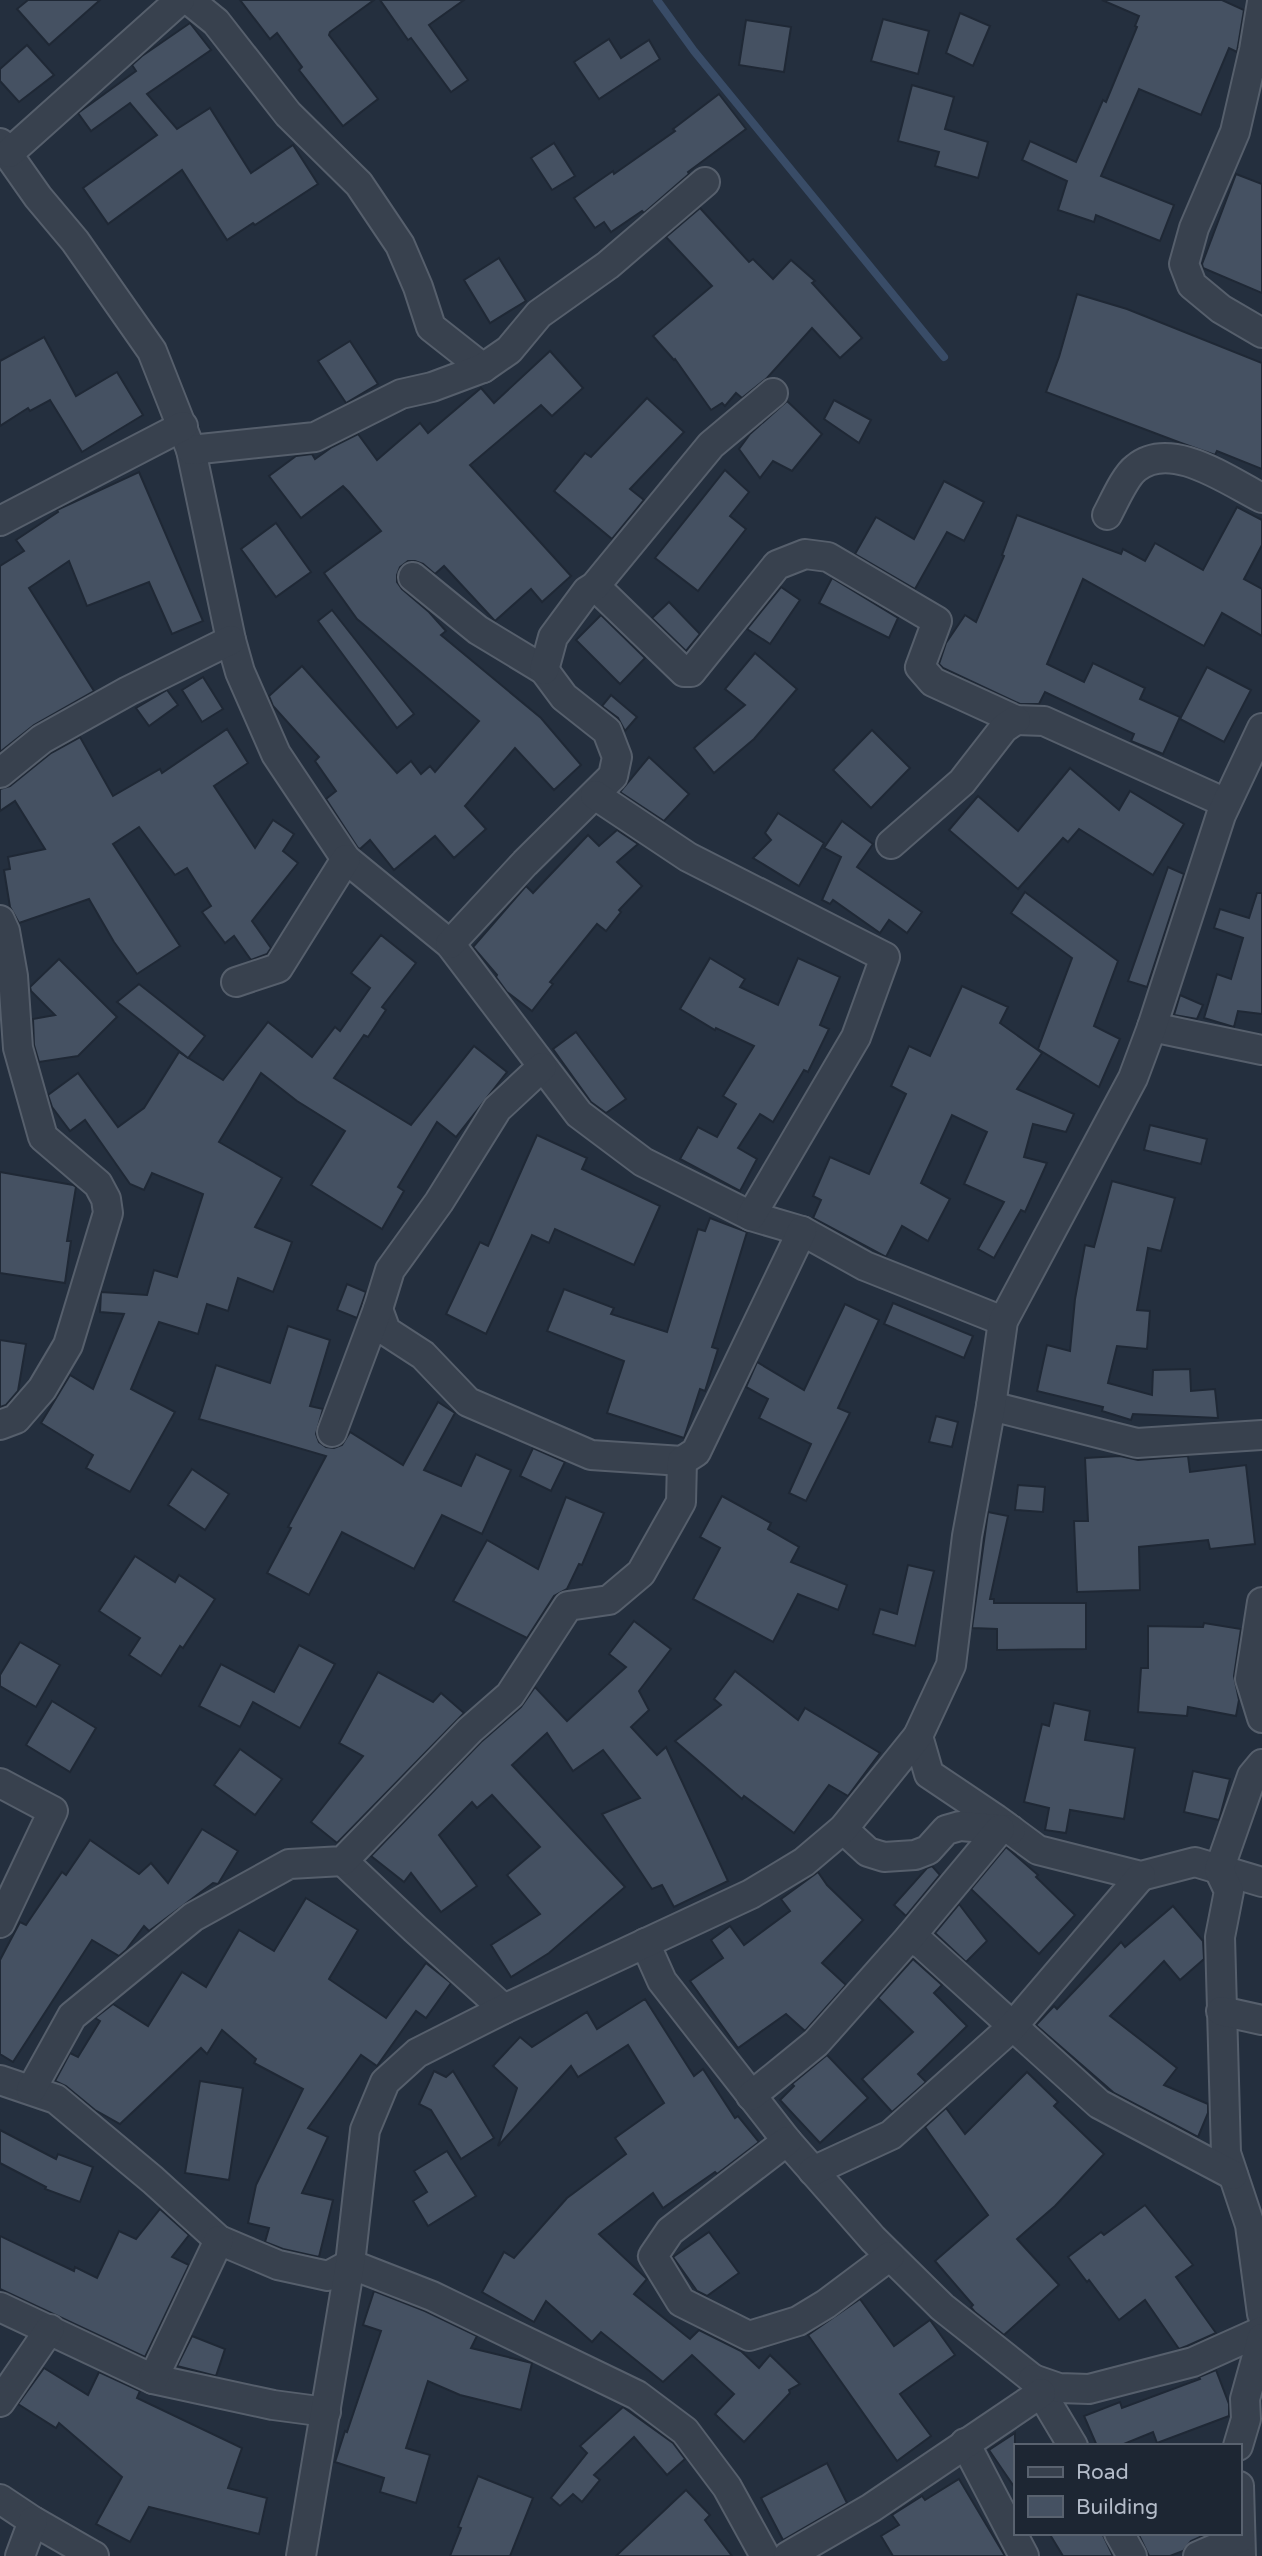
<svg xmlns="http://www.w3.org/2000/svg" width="1262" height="2556" font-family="'Varela Round',sans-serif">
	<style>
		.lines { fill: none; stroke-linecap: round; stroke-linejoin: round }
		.stream { stroke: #394c67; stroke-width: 8 }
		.building { fill: #455162; stroke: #1f2835; stroke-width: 2 }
		.minor-casing { stroke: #565f6c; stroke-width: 32 }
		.minor { stroke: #38414e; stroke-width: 28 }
	</style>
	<rect width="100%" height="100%" fill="#242f3e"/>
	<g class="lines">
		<path class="stream" d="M657,0l37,51 250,306"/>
	</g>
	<g class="building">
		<path d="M28,0h72l-51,45 -32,-36z"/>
		<path d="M240,0h134l-44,32 -1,3 49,64 -35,27 -44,-56 3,-3 -25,-34 -7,6z"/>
		<path d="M380,0h84l-35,25 39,55 -17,12 -40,-54 -3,2z"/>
		<path d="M1102,0h120l22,10 -7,42 -8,-4 -28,67 -62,-26 -38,87 73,29 -14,36 -64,-26 -2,7 -36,-12 9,-29 -45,-21 8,-19 46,21 27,-62 3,2 31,-75 -2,-1 4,-10z"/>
		<path d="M960,13l30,13 -17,40 -27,-13z"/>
		<path d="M883,19l46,12 -11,43 -47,-13z"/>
		<path d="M746,20l45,7 -7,45 -45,-7z"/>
		<path d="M190,23l21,27 -64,44 30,35 33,-21 41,65 42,-28 25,39 -63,41 -2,-2 -26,17 -45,-70 -74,54 -25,-36 74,-53 -27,-32 -39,28 -13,-18 58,-42 -4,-6 10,-9z"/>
		<path d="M609,39l12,19 28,-18 11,19 -61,40 -25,-37z"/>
		<path d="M27,45l27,30 -35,27 -19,-21v-12z"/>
		<path d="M912,85l42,12 -9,32 43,13 -10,36 -43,-12 4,-14 -41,-11z"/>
		<path d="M719,94l27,35 -58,43 1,2 -45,39 -2,-2 -31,21 -7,-10 -9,6 -21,-30 39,-27 1,3 61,-43 -2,-2z"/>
		<path d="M554,143l21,33 -23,14 -21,-32z"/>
		<path d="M1236,174l26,10v109l-59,-25 -1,-4z"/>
		<path d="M700,208l49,54 4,-3 20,20 18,-19 24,21 -3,2 50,55 -22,20 -28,-30 -45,50 -25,20 -6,-5 -11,13 -3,-3 -11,7 -36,-51 -1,1 -21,-24 59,-50 -46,-49z"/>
		<path d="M499,258l27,43 -36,22 -26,-43z"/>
		<path d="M1077,294l50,15 135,54v106l-45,-18 -2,4 -34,-12 -135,-51 13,-35z"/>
		<path d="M44,337l32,59 41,-24 26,43 -61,37 -32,-52 -20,11 -2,-3 -28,18v-65z"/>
		<path d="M350,341l28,43 -32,19 -28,-42z"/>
		<path d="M550,351l33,37 -31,28 -11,-11 -71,60 101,111 -29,26 -11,-13 -36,32 -51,-55 -9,8 -12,-10 -8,-3h-7l-8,6 -3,8v7l5,7 27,23 17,19 -5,4 100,83 40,47 -27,25 -39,-42 -50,58 21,23 -32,29 -19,-22 -41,34 -24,-30 -10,9 -2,-1 -32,-49 10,-8 -21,-30 4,-4 -46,-51 -4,-10 33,-30 95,107 14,-12 10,13 9,-8 5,6 44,-51 -122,-102 -33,-46 57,-42 -32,-39 -6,-6 -42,32 -32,-42 27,-20 16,-2 3,5 17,-12 26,-13 19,26 43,-37 8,10 53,-45 13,15z"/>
		<path d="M647,398l37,34 -54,57 14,11 -32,39 -58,-48 31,-38 6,4z"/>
		<path d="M834,400l37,20 -12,23 -35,-24z"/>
		<path d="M787,401l35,33 -30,37 -19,-10 -13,17 -21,-29 11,-15z"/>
		<path d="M725,470l24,22 -19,24 16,13 -48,62 -43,-33z"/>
		<path d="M139,472l64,149 -31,13 -23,-52 -62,24 -18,-45 -40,27 65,103 -60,34 -34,27v-186l24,-15 -8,-11 42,-28 -1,-2z"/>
		<path d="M944,481l40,21 -20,39 -17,-9 -32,57 -60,-35 21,-37 38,22z"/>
		<path d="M1237,507l25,13v25l-18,34 18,10v47l-40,-23 -18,33 -121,-67 -36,85 37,18 9,-19 52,25 -5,11 40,18 -17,37 -32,-13 3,-7 -89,-42 -6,12h-19l-77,-36 -4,-4 7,-21 19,-28 11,7 28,-66 -2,-1 15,-40 104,39 2,-5 22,12 10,-18 48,27z"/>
		<path d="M276,523l35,49 -35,25 -35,-48z"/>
		<path d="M832,578l66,40 -9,20 -70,-35z"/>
		<path d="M781,587l19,13 -30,44 -23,-15z"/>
		<path d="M669,602l31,32 -14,17 -34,-33z"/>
		<path d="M332,610l82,104 -17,14 -79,-107z"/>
		<path d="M601,615l44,43 -25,26 -44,-44z"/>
		<path d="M755,653l42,36 -43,50 -40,34 -20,-25 51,-43 -20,-16z"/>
		<path d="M1207,667l44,23 -27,52 -44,-23z"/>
		<path d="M203,677l20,32 -21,13 -20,-32z"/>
		<path d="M167,690l11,15 -29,21 -13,-18z"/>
		<path d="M611,695l26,22 -12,14 -7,-13 -16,-12z"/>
		<path d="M227,729l21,34 -34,23 41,62 18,-28 21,14 -11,17 15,12 -46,58 19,27 -4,6 -16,6 -17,-24 -9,7 -23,-31 9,-6 -24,-38 -12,7 -36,-48 -26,17 67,102 -43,28 -23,-32 -25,-43 -70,24 -9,-16 -6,-37 6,-1 -2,-12 37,-8 -30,-48 -15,10v-22l10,-3 41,-33 29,-16 33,59 47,-27 2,4z"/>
		<path d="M872,730l38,38 -39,40 -38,-38z"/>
		<path d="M649,757l40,37 -25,27 -44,-29z"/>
		<path d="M1070,768l49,42 11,-19 54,33 -31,51 -74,-46 -11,13 -5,-4 -45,51 -69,-59 29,-34 40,35z"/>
		<path d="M778,813l46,30 -25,43 -46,-28 18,-18 -6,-7z"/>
		<path d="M842,821l31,23 -16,23 65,45 -15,21 -18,-13 -9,13 -47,-33 -3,4 -8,-4 19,-43 -17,-9z"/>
		<path d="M617,830l21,14 -21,18 25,24 -23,24 2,2 -15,19 -9,-7 -47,58 3,2 -21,27 -25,-19 -11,-15 1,-2 -24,-28 53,-61 7,7 55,-58 11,11z"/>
		<path d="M1168,867l16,7 -37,113 -19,-6z"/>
		<path d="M1025,892l93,69 -24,65 26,13 -21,48 -61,-38 34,-91 -61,-45z"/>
		<path d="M1257,893h5v121l-24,-3 -4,16 -30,-9 13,-44 14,5 12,-41 -29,-10 6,-19 29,9z"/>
		<path d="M381,935l35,28 -34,44 4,3 -18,27 -4,-2 -30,43 77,47 63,-79 33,26 -51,65 -19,-15 -39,65 6,4 -22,38 -71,-44 34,-54 -48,-30 -36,-28 -42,69 63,36 -27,49 37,15 -19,50 -35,-14 -10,33 -21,-7 -9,30 -39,-12 -28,67 44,23 -45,80 -44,-24 7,-13 -52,-32 29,-48 23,14 31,-75 -24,-2 1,-20 46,3 7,-25 23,7 26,-83 -51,-21 -8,17 -14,-6 -45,-64 -15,11 -18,-24 -4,-12 30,-22 40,54 26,-19 35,-56 44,28 45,-58 44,35 23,-30 5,4 30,-43 -19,-15z"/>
		<path d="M710,958l35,21 -5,8 38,18 20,-47 42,19 -20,48 9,4 -21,43 -4,-2 -31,52 -13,-8 -22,34 19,11 -17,32 -60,-32 18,-32 19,10 19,-33 -13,-8 31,-50 -38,-18 -1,2 -35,-21z"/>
		<path d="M59,959l58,58 -39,39 -39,6 -5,-17 -1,-26 22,-4 -24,-24 -1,-4z"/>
		<path d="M139,984l66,52 -17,22 -71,-56z"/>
		<path d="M962,986l46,21 -8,16 42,30 -25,36 57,25 -8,18 -33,-8 -9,33 23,6 -22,49 -4,-2 -27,48 -16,-9 26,-47 -40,-18 23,-52 -35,-17 -31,68 29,16 -22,42 -26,-15 -16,31 -73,-39 8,-18 -8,-4 17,-39 39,17 37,-80 -15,-8 18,-40 21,10z"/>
		<path d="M1180,995l23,10 -6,14 -23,-4z"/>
		<path d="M576,1032l50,67 -20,14 -15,-11 -38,-53z"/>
		<path d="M1150,1125l57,14 -6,25 -57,-14z"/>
		<path d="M537,1135l50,23 -5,11 78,37 -26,59 -79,-36 -6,14 -17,-8 -46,99 -40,-20 34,-72 8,4z"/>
		<path d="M0,1172l73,13 3,2 -9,54h4l-6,42 -65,-10z"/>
		<path d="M1112,1181l63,17 -14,53 -13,-3 -11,62 13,1 -3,38 -30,-3 -9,37 44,12 1,-25 37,-1 1,22 24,-2 3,29 -85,-4 -2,6 -29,-9 1,-4 -66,-16 10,-46 23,6 5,-52 10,-54 9,2z"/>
		<path d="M710,1218l37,14 -35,115 6,2 -13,42 -5,-2 -16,49 -77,-25 17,-52 -77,-30 17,-42 50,19 -3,6 56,18 31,-103 7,2z"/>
		<path d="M347,1284l19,8 -9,26 -20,-8z"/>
		<path d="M893,1303l80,33 -9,22 -80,-34z"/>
		<path d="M845,1304l34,16 -41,88 12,5 -44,88 -17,-8 22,-49 -52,-26 9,-19 -22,-12 11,-25 47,28z"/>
		<path d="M288,1326l42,14 -20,66 13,3 -7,25 3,8 7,5 8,1 8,-3 8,-13 53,33 35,-63 17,11 -31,57 37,16 15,-32 35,16 -29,64 -40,-19 -28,54 -72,-37 -33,63 -42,-22 24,-45 -3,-1 38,-71 -127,-37 17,-54 54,18z"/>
		<path d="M0,1340l26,4 -8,47 -12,14 -6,2z"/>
		<path d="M936,1416l22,6 -6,25 -23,-5z"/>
		<path d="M533,1448l32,14 -14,29 -31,-15z"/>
		<path d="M1120,1456l18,4 50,-4 2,16 56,-7 9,79 -45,5 -2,-9 -69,7 1,43 -63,2 -3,-71h14l-3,-63z"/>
		<path d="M192,1469l37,25 -24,36 -37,-25z"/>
		<path d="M1018,1485l27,2 -2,25 -28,-2z"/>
		<path d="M722,1496l49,27 -3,6 31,18 -8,15 56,23 -9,25 -40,-16 -25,48 -80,-43 27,-51 -20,-11z"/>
		<path d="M566,1497l38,16 -22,52 -3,-1 -12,25 -13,7 -27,42 -74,-37 34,-61 51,29z"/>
		<path d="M988,1512l20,4 -18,83h4v4h92v46l-89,1v-21l-25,-1z"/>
		<path d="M135,1556l40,26 4,-7 36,24 -32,49 -3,-2 -19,30 -32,-21 11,-17 -41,-27z"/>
		<path d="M908,1565l26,6 -19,75 -42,-12 7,-25 17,5z"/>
		<path d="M634,1621l37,28 -32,42 10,19 -18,17 26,28 9,-8 62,134 -54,26 -12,-22 -10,4 -50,-75 38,-16 -37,-48 -30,21 -26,-38 -35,32 113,122 -76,66 -38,24 -20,-32 49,-31 -33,-39 33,-28 -48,-52 -15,13 -5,-6 -33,33 38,51 -36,26 -30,-39 -7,9 -33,-26 110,-114 40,-35 14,-20 32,34 59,-54 -17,-13z"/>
		<path d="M1204,1623l37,6 -7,47 5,24 -3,16 -48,-9 -1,9 -49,-4 3,-44h7v-42l55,1z"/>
		<path d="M20,1642l40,23 -24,42 -36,-21v-11z"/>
		<path d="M299,1645l36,19 -35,64 -47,-26 -13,25 -41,-21 22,-42 53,28z"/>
		<path d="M735,1671l63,49 7,-12 75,45 -32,43 -19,-11 -35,48 -50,-37 -2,3 -67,-58 46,-36 -7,-6z"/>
		<path d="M378,1672l55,30 8,-9 23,20 -127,130 -26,-21 52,-66 -24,-13z"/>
		<path d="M52,1701l44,27 -26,44 -44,-27z"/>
		<path d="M1054,1703l36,8 -5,29 50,8 -11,71 -54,-9 -4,23 -21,-3 4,-22 -25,-6 18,-78 7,2z"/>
		<path d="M240,1749l42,30 -27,36 -41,-30z"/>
		<path d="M1193,1771l37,8 -11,41 -35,-8z"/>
		<path d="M202,1829l36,22 -20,33 -5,-1 -64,48 -5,-5 -18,24 -7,6 -27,-16 -79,122 -13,-8v-94l20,-38 6,3 36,-53 4,3 24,-35 49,34 12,-11 17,20z"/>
		<path d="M1006,1847l32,28 -2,2 39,38 -36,39 -68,-65z"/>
		<path d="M932,1866l8,9 -34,41 -12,-11 33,-37z"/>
		<path d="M818,1872l9,13 36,35 -41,43 24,22 -41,46 -19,-17 -48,34 -48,-67 33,-23 -12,-18 19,-14 14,19 46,-34 -9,-12z"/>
		<path d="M306,1898l52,32 -29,49 57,39 40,-55 25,20 -25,35 -10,-7 -39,55 -16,-11 -53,73 20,9 -26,56 31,7 -14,57 -36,-8 -18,-7 4,-14 -21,-5 8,-38 47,-96 -49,-26 2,-4 -34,-29 -15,24 -6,-6 -81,76 -25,-14 -29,-24 -11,-5 15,-28 8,4 22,-36 -5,-3 18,-14 35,22 34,-54 24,15 33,-57 35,21z"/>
		<path d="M959,1904l28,37 -21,21 -31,-29z"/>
		<path d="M1173,1906l30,35 1,18 -24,21 -16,-19 -54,55 67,52 -13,17 44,19v9l-10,24 -84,-44 -78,-68 18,-19 3,3 64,-67 4,5z"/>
		<path d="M913,1959l29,26 -8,8 33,33 -49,48 8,8 -34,30 -30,-33 51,-47 -35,-34z"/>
		<path d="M645,1999l49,77 9,-7 32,49 3,-2 21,26 -42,32 -2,-2 -52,36 -10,-15 -54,41 48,45 -13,15 56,45 9,-9 42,21 18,17 11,-13 30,29 -11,6 1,3 -46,49 -29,-28 19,-20 -42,-39 -29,27 -62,-50 -9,10 -46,-41 -12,21 -52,-30 22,-40 10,6 53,-60 59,-44 -11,-16 49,-35 -36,-58 -50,32 -7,-11 -73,80 19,-58 -24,-22 27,-29 12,10 55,-35 10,17z"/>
		<path d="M827,2055l41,43 -48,45 -40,-43 14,-14 -2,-2z"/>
		<path d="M434,2071l12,6 7,-6 41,67 -33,21 -30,-49 -12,-6z"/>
		<path d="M1027,2072l31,30 -4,4 50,48 -49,52 -38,33 42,46 -55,50 -29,-23 -4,-5 2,-2 -38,-44 53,-46 -63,-88 21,-19 19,26z"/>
		<path d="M200,2081l43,7 -14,92 -44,-7z"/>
		<path d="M0,2130l56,29 2,-5 35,13 -13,35 -35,-13 1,-2 -46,-24z"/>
		<path d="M447,2151l29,45 -48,30 -15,-25 14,-9 -13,-21z"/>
		<path d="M1145,2205l48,60 -17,12 40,56 -29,13 -8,3 -34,-49 -26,20 -30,-40 -2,2 -19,-25 33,-25 3,3z"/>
		<path d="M160,2209l29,26 -17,22 17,8 -44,92 -145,-68v-53l74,35 1,-4 22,11 22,-47 17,8z"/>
		<path d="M709,2232l30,41 -32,23 -10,-5 -24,-34z"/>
		<path d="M374,2291l51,20 52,25 -6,12 61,15 -11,47 -61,-15 -32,-14 -22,67 24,7 -14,48 -36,-11 4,-14 -49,-16 10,-31 2,1 34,-101 -18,-6z"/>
		<path d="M860,2299l34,47 36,-26 25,35 -55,39 31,42 -34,25 -89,-126z"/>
		<path d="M192,2336l33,13 -9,27 -39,-10z"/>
		<path d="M44,2368l44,27 11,-23 41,19 -3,7 105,50 -14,40 39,10 -8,36 -110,-27 -19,35 -34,-18 26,-47 -63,-54 -3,5 -38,-24z"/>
		<path d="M1216,2370l13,34v12l-72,27 -4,-11 -34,14h-22l-13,-30 36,-14 2,6 78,-29 -1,-2z"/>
		<path d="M623,2407l50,36 12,16 -18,16 -33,-38 -40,38 6,5 -18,22 -9,-8 -13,12 -9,-8 36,-45 -7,-7z"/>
		<path d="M1015,2433v55l-26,-38z"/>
		<path d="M827,2463l20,40 -64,37 -22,-42z"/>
		<path d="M478,2476l55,22 -23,58h-60l11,-28 -3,-1z"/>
		<path d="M959,2479l46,77h-112l-12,-20 18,-11 -7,-10 30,-19 3,4z"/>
		<path d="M686,2490l24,25 -5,5 27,36h-116z"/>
		<path d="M1049,2533h53l11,23h-50z"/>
		<path d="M1138,2533h71l-18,8 -8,10 -13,5h-21z"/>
	</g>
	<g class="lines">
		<defs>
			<g id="minor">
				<path d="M189,0l27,22 72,92 71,70 41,61 18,42 13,40 52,41"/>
				<path d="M1262,2l-8,48 -19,82 -41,96 -10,36 8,21 29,24 41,24"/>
				<path d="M0,143l38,54 37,44 77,110 39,99 40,190 9,32 36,82 70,105 104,85 129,170 64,48 108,54 51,15 63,35 138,55"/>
				<path d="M9,153l171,-153"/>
				<path d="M191,450l124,-13 86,-43 31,-7 51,-19 26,-18 30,-36 69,-49 97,-83"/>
				<path d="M1107,515c7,-13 18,-39 29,-47 35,-29 92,13 126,30"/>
				<path d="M0,521l183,-95"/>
				<path d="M413,577l65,53 66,40 20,27 43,34 10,26 -4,19 -88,87 -75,81"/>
				<path d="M595,586l89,86h7l86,-107 28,-11 23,3 109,64 -17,46 13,15 83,38 28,1 182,82"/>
				<path d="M544,670l9,-33 34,-46 8,-5 116,-141 62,-52"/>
				<path d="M0,773l42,-34 86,-48 103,-51"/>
				<path d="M595,795l93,62 197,100 -29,80 -105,179"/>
				<path d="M891,844l71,-62 42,-54 12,-8"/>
				<path d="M0,920l5,11 8,45 5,72 25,89 55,47 8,15 2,14 -40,132 -26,44 -26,30 -16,6"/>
				<path d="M236,982l42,-14 68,-109"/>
				<path d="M1152,1027l110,23"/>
				<path d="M378,1309l8,22 37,24 45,47 123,53 91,6"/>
				<path d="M991,1406l146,37 125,-8"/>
				<path d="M332,1432l46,-123 12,-39 49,-68 58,-93 45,-42"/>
				<path d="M1262,1602l-12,77 12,39"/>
				<path d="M918,1736l11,38 67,45 42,31 103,26 54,-14 67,20"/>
				<path d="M1262,1764l-10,12 -33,94 10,21 -9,46 6,216 24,72 12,89"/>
				<path d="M0,1783l53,28 -53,112"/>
				<path d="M843,1829l25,23 16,5 31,-2 13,-5 18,-20 14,-4 51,4"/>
				<path d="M343,1861l72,68 89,80"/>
				<path d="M910,1937l13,8 176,159 134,71"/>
				<path d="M645,1943l17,38 125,160 86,98 69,68 91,72 40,67"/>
				<path d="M1221,2011l41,9"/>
				<path d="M0,2080l56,19 97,81 66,60 59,25 50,11 22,-12 82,32 205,99 48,36 42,56 38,69"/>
				<path d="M31,2090l41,-74 121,-99 96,-53 54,-3 127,-131 40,-35 58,-89 41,-6 32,-27 40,-71 1,-41 14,-9 106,-221"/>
				<path d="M751,2096l65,-53 94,-106 90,-108"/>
				<path d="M787,2141l-117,90 -17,25 28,46 68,34 49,-15 28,-17 64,-48"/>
				<path d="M813,2171l78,-36 121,-108 129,-151"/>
				<path d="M0,2307l153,72 120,26 53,7"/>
				<path d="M153,2379l66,-139"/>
				<path d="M1033,2379l26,9 30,1 104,-27 69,-31"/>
				<path d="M0,2402l50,-73"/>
				<path d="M965,2443l59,113"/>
				<path d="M1238,2446l8,-27 -1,-20 17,-61"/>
				<path d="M1239,2486l2,70"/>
				<path d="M0,2499l33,22 61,35"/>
				<path d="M1119,2533l13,23"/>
				<path d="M20,2556l13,-35"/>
				<path d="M301,2556l49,-292 15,-134 20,-48 32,-29 87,-44 247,-115 53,-32 39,-33 75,-93 33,-71 16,-129 24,-130 12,-85 130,-243 19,-51 69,-212 41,-87"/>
				<path d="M788,2556l83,-48 170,-115"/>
				<path d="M1198,2556l42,-18"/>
			</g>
		</defs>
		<use href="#minor" class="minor-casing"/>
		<use href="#minor" class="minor"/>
	</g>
	<rect x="1014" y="2444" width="228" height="91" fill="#1d2633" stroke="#59626f" stroke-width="2"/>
	<rect x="1028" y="2467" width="35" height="10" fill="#38414e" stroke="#59626f" stroke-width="2"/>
	<text x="1076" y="2479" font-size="21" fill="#b4bcc9">Road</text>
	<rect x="1028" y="2496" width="35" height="21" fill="#455162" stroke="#59626f" stroke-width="2"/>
	<text x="1076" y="2514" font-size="21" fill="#b4bcc9">Building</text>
</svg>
